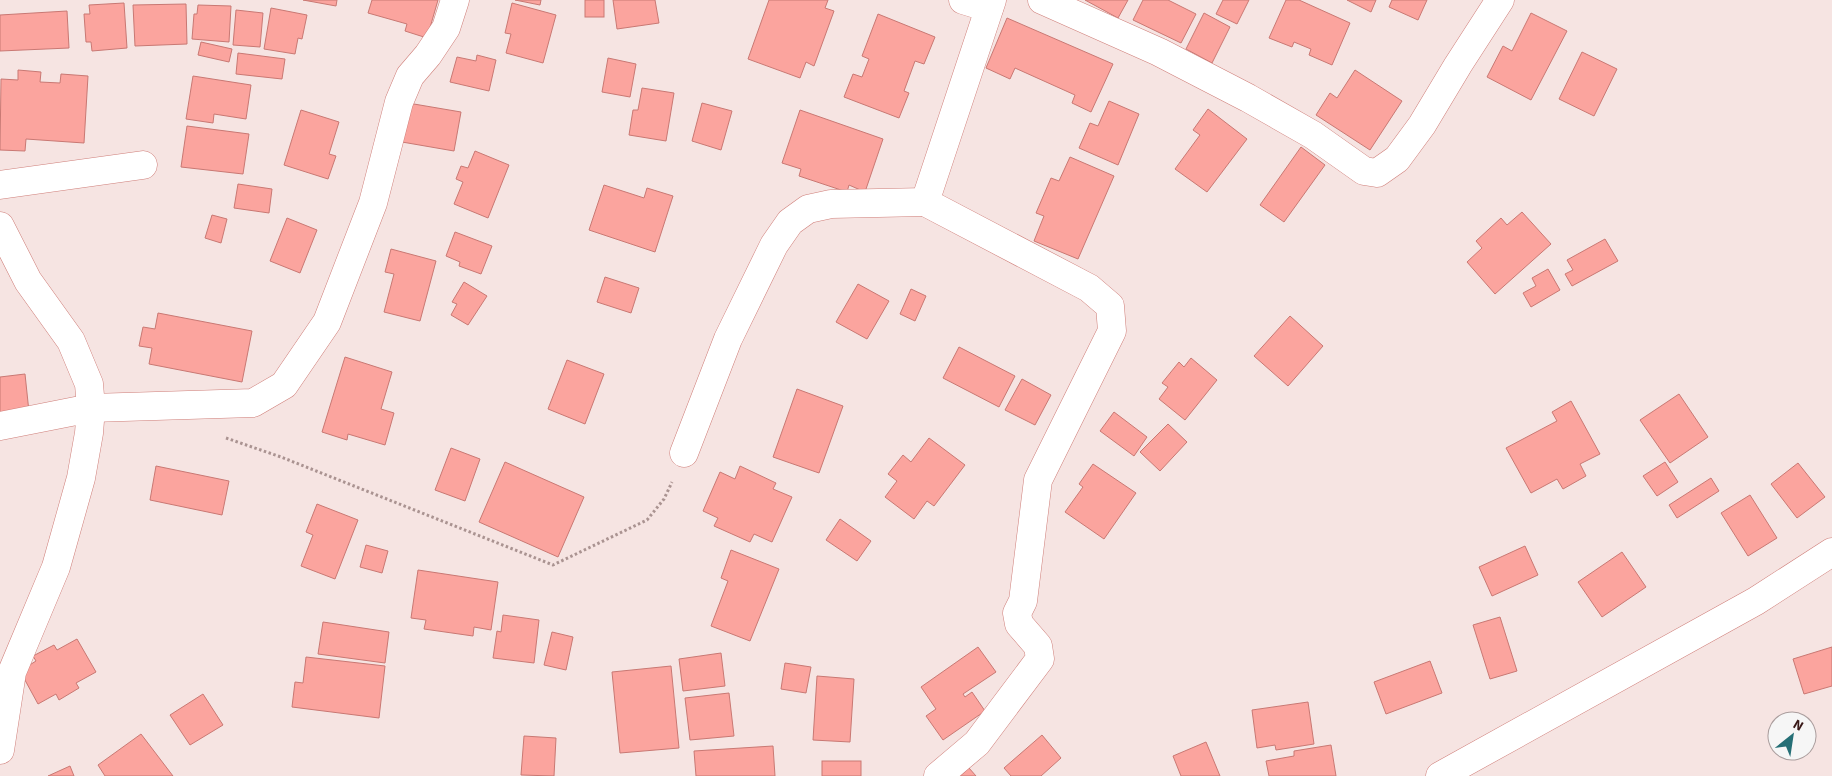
<svg xmlns="http://www.w3.org/2000/svg" width="1832" height="776" font-family="'Source Sans 3',sans-serif">
	<style>
		.building { fill: #fba49e; stroke: #c97873 }
		.lines { fill: none; stroke-linecap: round; stroke-linejoin: round }
		.minor-casing { stroke: #cf7e79; stroke-width: 29 }
		.path { stroke: #aa9391; stroke-width: 3; stroke-dasharray: 2.5 2.5; stroke-linecap: butt }
		.minor { stroke: #fff; stroke-width: 28 }
	</style>
	<rect width="100%" height="100%" fill="#f6e4e2"/>
	<g class="building">
		<path d="M303,0h34l-1,6z"/>
		<path d="M372,0h66l-11,38 -22,-7 2,-7 -39,-11z"/>
		<path d="M515,0h26l-1,5z"/>
		<rect x="585" y="0" width="19" height="17"/>
		<path d="M613,0h42l4,23 -42,6z"/>
		<path d="M769,0h59l-3,8 9,3 -20,55 -8,-4 -6,16 -52,-19z"/>
		<path d="M1085,0h43l-10,18z"/>
		<path d="M1143,0h25l28,14 -15,29 -48,-23z"/>
		<path d="M1223,0h26l-12,24 -21,-10z"/>
		<path d="M1286,0h13l51,23 -18,42 -23,-10 2,-6 -17,-7 -2,5 -23,-9z"/>
		<path d="M1347,0h29l-5,12z"/>
		<path d="M1392,0h35l-9,20 -29,-13z"/>
		<path d="M124,3l3,45 -35,3 -1,-9h-5l-2,-28h6l-1,-9z"/>
		<path d="M512,3l44,12 -13,48 -37,-10 5,-19 -6,-1z"/>
		<path d="M186,4l1,40 -52,2 -2,-41z"/>
		<path d="M198,5l33,1 -2,36 -37,-3 2,-25h3z"/>
		<path d="M271,8l36,7 -5,24 -4,-1 -3,16 -31,-5z"/>
		<path d="M236,10l27,3 -3,34 -27,-2z"/>
		<path d="M67,11l2,37 -69,3v-36z"/>
		<path d="M1204,13l26,14 -18,36 -26,-14z"/>
		<path d="M1531,13l36,18 -36,69 -44,-23 16,-31 9,5z"/>
		<path d="M878,14l57,23 -11,27 -9,-3 -11,30 5,2 -10,25 -55,-21 9,-23 9,3 7,-18 -7,-3z"/>
		<path d="M1007,18l106,46 -22,48 -19,-9 3,-8 -60,-27 -5,11 -24,-11z"/>
		<path d="M201,42l31,7 -3,13 -31,-7z"/>
		<path d="M1582,52l35,17 -23,47 -35,-17z"/>
		<path d="M238,53l47,6 -3,20 -46,-5z"/>
		<path d="M477,55l19,5 -7,31 -39,-9 7,-25 19,4z"/>
		<path d="M608,58l28,6 -6,33 -28,-5z"/>
		<path d="M18,70l23,2 -1,10 20,1 1,-9 27,2 -4,67 -58,-4 -1,12 -25,-1 1,-71 17,1z"/>
		<path d="M1355,70l47,31 -32,49 -54,-35 14,-22 7,5z"/>
		<path d="M193,76l58,9 -5,34 -32,-5 -1,9 -27,-4z"/>
		<path d="M642,88l32,5 -8,48 -37,-6 4,-25h5z"/>
		<path d="M1109,101l30,13 -21,51 -39,-17 11,-25 8,3z"/>
		<path d="M408,103l53,9 -7,39 -52,-9z"/>
		<path d="M702,103l30,8 -11,39 -29,-9z"/>
		<path d="M1208,109l39,30 -40,53 -32,-23 25,-34 -7,-5z"/>
		<path d="M301,110l38,12 -10,32 7,2 -8,23 -44,-14z"/>
		<path d="M800,110l83,29 -18,53 -16,-7 -2,7 -48,-16 2,-7 -19,-6z"/>
		<path d="M187,126l62,8 -6,40 -62,-7z"/>
		<path d="M1301,147l24,18 -41,57 -24,-17z"/>
		<path d="M475,151l34,14 -21,53 -34,-14 9,-22 -7,-3 5,-13 7,2z"/>
		<path d="M1070,157l44,19 -36,83 -44,-18 10,-25 -8,-3 15,-35 8,3z"/>
		<path d="M238,184l34,5 -3,24 -35,-5z"/>
		<path d="M604,185l40,13 3,-10 26,8 -18,56 -66,-22z"/>
		<path d="M1522,212l29,32 -56,50 -28,-32 15,-14 -6,-7 25,-23 6,7z"/>
		<path d="M212,215l15,4 -6,24 -16,-5z"/>
		<path d="M287,218l30,12 -17,43 -30,-12z"/>
		<path d="M455,232l37,14 -11,28 -22,-8 1,-4 -14,-6z"/>
		<path d="M1605,239l13,22 -46,25 -7,-12 8,-4 -6,-10z"/>
		<path d="M391,249l45,12 -16,60 -36,-9 10,-38 -9,-2z"/>
		<path d="M1548,269l12,21 -29,17 -8,-14 13,-7 -4,-8z"/>
		<path d="M605,277l34,11 -8,25 -34,-11z"/>
		<path d="M464,282l23,14 -19,29 -17,-10 6,-11 -5,-2z"/>
		<path d="M858,284l31,17 -22,38 -31,-17z"/>
		<path d="M911,289l15,7 -11,25 -15,-7z"/>
		<path d="M158,313l94,18 -10,51 -93,-18 3,-16 -13,-2 4,-19 12,2z"/>
		<path d="M1290,316l33,30 -35,40 -34,-30z"/>
		<path d="M959,347l56,29 -16,31 -56,-29z"/>
		<path d="M345,357l47,15 -11,37 13,4 -9,32 -37,-11 -1,6 -25,-8z"/>
		<path d="M1191,358l26,22 -32,40 -26,-21 9,-12 -6,-4 17,-21 5,5z"/>
		<path d="M567,360l37,14 -19,50 -37,-15z"/>
		<path d="M25,374l4,38 -29,3v-38z"/>
		<path d="M1022,379l29,16 -16,30 -30,-15z"/>
		<path d="M797,389l46,17 -24,67 -46,-16z"/>
		<path d="M1679,394l29,43 -38,26 -30,-43z"/>
		<path d="M1571,401l29,53 -20,10 6,12 -23,13 -6,-10 -26,14 -25,-45 51,-27 -5,-9z"/>
		<path d="M1114,412l33,25 -13,19 -34,-25z"/>
		<path d="M1168,424l19,18 -27,29 -20,-19z"/>
		<path d="M929,438l36,27 -31,41 -7,-5 -13,18 -29,-22 12,-16 -9,-7 15,-19 8,7z"/>
		<path d="M451,448l29,11 -15,42 -30,-11z"/>
		<path d="M505,462l79,35 -26,60 -79,-35z"/>
		<path d="M1665,462l13,20 -21,14 -14,-20z"/>
		<path d="M1798,463l27,34 -28,21 -26,-34z"/>
		<path d="M1093,464l43,29 -32,46 -39,-27 18,-25 -4,-3z"/>
		<path d="M156,466l73,15 -7,34 -72,-15z"/>
		<path d="M740,466l36,17 -3,6 19,8 -20,45 -18,-8 -4,8 -36,-16 4,-8 -15,-7 17,-39 15,7z"/>
		<path d="M1711,478l8,13 -42,27 -8,-13z"/>
		<path d="M1750,495l27,43 -29,18 -27,-43z"/>
		<path d="M317,504l41,16 -23,59 -34,-13 12,-31 -7,-3z"/>
		<path d="M840,519l31,22 -14,20 -31,-21z"/>
		<path d="M366,545l22,6 -6,22 -22,-6z"/>
		<path d="M1525,546l13,29 -46,21 -13,-29z"/>
		<path d="M731,550l48,19 -29,72 -39,-15 17,-45 -7,-3z"/>
		<path d="M1622,552l24,35 -44,30 -24,-35z"/>
		<path d="M418,570l80,12 -7,48 -17,-3 -1,9 -49,-7 2,-9 -15,-2z"/>
		<path d="M503,615l36,5 -5,43 -41,-5 4,-27 4,1z"/>
		<path d="M1500,617l17,54 -27,8 -17,-54z"/>
		<path d="M323,622l66,10 -4,31 -67,-9z"/>
		<path d="M552,632l21,5 -7,33 -22,-5z"/>
		<path d="M77,639l19,33 -20,11 3,5 -20,12 -3,-6 -18,10 -18,-33 16,-10 -3,-5 21,-11 3,5z"/>
		<path d="M978,647l18,25 -33,22 2,3 7,-5 13,19 -42,29 -17,-24 10,-7 -15,-22z"/>
		<path d="M1832,647v39l-28,8 -11,-35z"/>
		<path d="M721,653l4,33 -42,5 -4,-32z"/>
		<path d="M306,657l79,9 -6,52 -87,-11 3,-25 8,1z"/>
		<path d="M1430,661l12,32 -56,21 -12,-32z"/>
		<path d="M785,663l26,4 -5,26 -25,-4z"/>
		<path d="M671,666l8,82 -59,5 -8,-81z"/>
		<path d="M817,676l37,3 -4,63 -37,-2z"/>
		<path d="M729,693l5,43 -44,4 -5,-42z"/>
		<path d="M203,694l20,31 -33,20 -20,-30z"/>
		<path d="M1308,702l6,42 -38,6 -1,-5 -18,3 -5,-38z"/>
		<path d="M141,734l32,42h-68l-7,-11z"/>
		<path d="M1042,735l19,23 -20,18h-30l-7,-8z"/>
		<path d="M524,736l32,2 -2,38 -33,-1z"/>
		<path d="M1206,742l14,34h-39l-8,-20z"/>
		<path d="M1331,745l5,31h-67l-3,-15 28,-5v-5z"/>
		<path d="M773,746l2,30h-79l-2,-25z"/>
		<rect x="822" y="761" width="39" height="15"/>
		<path d="M70,766l4,10h-26z"/>
		<path d="M969,768l7,8h-16z"/>
	</g>
	<g class="lines">
		<defs>
			<g id="minor">
				<path d="M963,0l26,8"/>
				<path d="M1042,0l117,52 89,46 65,37 51,36 13,2 20,-14 25,-34 36,-60 42,-65"/>
				<path d="M0,185l143,-20"/>
				<path d="M925,202l164,86 21,18 2,25 -74,149 -15,121 -6,12 2,11 19,22 2,13 -63,84 -39,33"/>
				<path d="M0,226l28,55 43,60 18,43 2,24 -2,25 -8,45 -25,89 -44,105 -12,78"/>
				<path d="M0,426l91,-18 162,-5 31,-18 43,-63 46,-119 26,-101 11,-26 18,-21 18,-27 9,-28"/>
				<path d="M684,453l44,-114 46,-94 16,-23 18,-13 23,-5 94,-2 67,-202"/>
				<path d="M1440,776l316,-175 76,-49"/>
			</g>
		</defs>
		<use href="#minor" class="minor-casing"/>
		<path class="path" d="M226,438l55,19 272,108 94,-45 17,-21 8,-17"/>
		<use href="#minor" class="minor"/>
	</g>
	<g transform="translate(1792 736) rotate(30)"><circle r="24" fill="#f6f6f6" stroke="#aa9d9d"/>
	<path d="M0-4L9 19L0 12L-9 19Z" fill="#256f76"/>
	<text y="-8" font-size="14" font-weight="bold" text-anchor="middle" fill="#381817">N</text>
	</g>
</svg>
